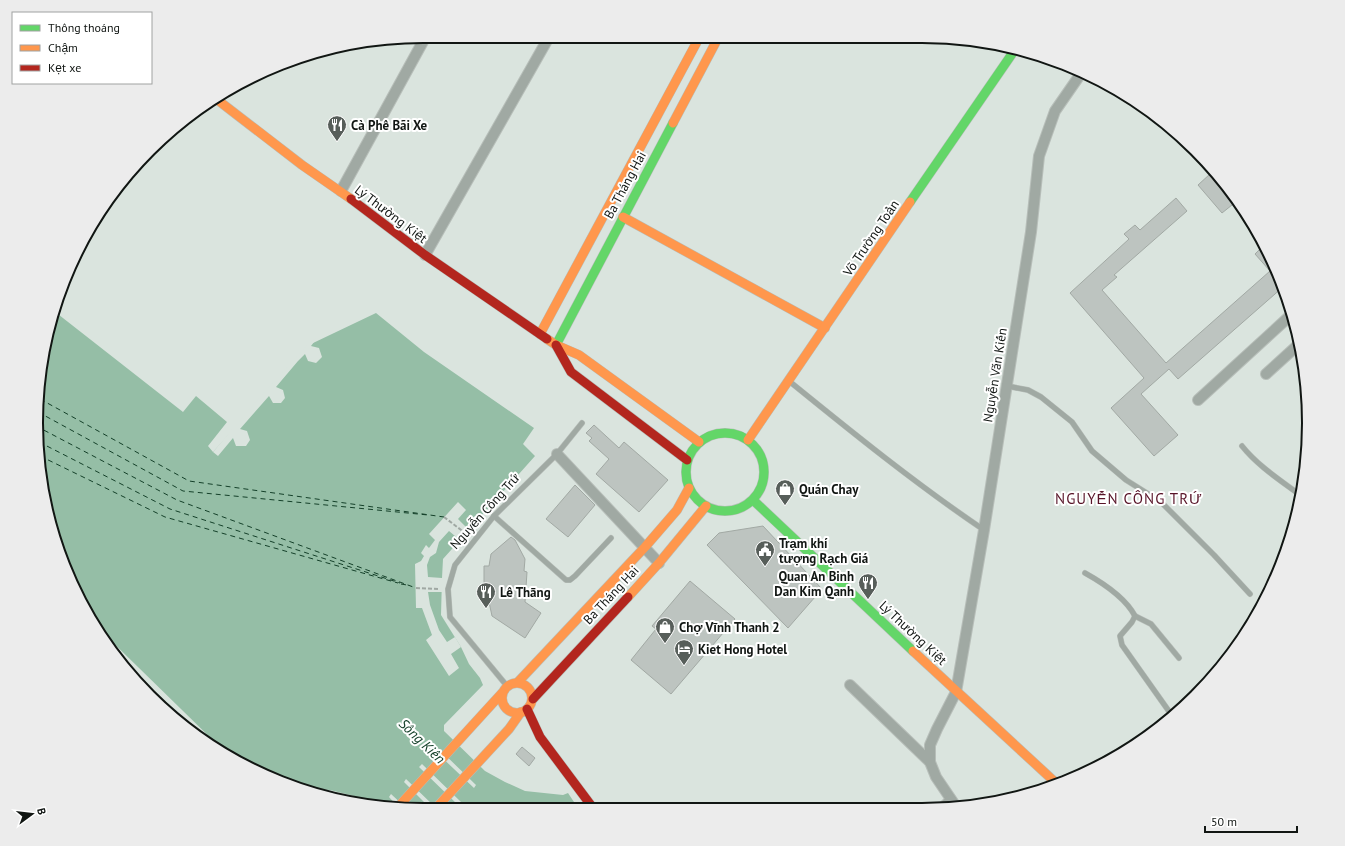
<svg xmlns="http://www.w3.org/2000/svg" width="1345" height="846" font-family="'PT Sans',sans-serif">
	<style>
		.water { fill: #95bea6; fill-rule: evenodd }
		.pier { fill: #dae4de }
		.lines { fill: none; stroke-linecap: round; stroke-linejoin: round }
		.ferry { stroke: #144029; stroke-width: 1; stroke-dasharray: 5 4; stroke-linecap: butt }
		.building { fill: #bdc4c0; stroke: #a2a9a4 }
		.lane-casing { stroke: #b7beb9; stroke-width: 6 }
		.street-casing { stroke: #b7beb9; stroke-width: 12 }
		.fast-casing { stroke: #b7beb9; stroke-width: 10 }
		.slow-casing { stroke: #b7beb9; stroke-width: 10 }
		.jam-casing { stroke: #b7beb9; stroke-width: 10 }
		.path { stroke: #a0a8a3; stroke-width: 2; stroke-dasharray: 4 2; stroke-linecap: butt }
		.lane { stroke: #a0a9a3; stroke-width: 5 }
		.street { stroke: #a0a9a3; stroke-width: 10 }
		.fast { stroke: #63d668; stroke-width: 9 }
		.slow { stroke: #ff974d; stroke-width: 9 }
		.jam { stroke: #b3261e; stroke-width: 9 }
		.labels { text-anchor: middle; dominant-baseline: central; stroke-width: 4; stroke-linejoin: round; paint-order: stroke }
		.poi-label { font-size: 13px; font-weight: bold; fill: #111613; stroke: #fff; text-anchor: start }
		.street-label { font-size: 13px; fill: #111613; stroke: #fff }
		.water-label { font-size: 14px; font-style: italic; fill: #144029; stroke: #fff }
		.quarter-label { font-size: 15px; letter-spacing: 1px; fill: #581428; stroke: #fff }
		.rim { fill: none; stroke: #111613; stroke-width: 2 }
	</style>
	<rect width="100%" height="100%" fill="#dae4de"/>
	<path class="water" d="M54,311l129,101 13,-16 31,26 -19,24 5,6 98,-108 65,-31 48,39 110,76 -11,16 12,12 -92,103 -1,19 -1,37 20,32 8,17 11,14 3,7 -39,40v6l41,40 20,11 20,9 38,4 5,-2 10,15 -143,-1 -29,-28 -2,3 25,25h-24l-14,-13 -2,3 9,10h-25l-19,-11 -24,-6 -28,-2 -27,-7 -50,-29 -130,-127 -46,-102 -13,-100zM437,747l39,38 -2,3 -40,-38zM422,764l39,38 -3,3 -39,-38z"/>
	<g class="pier">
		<path d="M317,338l-6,8 8,2 3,9 -6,6 -8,-2 -3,-7 -7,7 -22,26 7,3 2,8 -4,5h-8l-4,-7 -29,33 7,2 3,9 -4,6h-10l-3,-8 -15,18 -5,-4 46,-54 51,-56z"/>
		<path d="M458,502l8,8 -8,9 12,12 -9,10 -12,-10 -10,11 -3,11 -6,4 -3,8 1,12 14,1v14h-14l2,13 9,25 8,12 8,-5 6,10 -10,7 8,14 -10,8 -23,-36 6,-5 -10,-27h-6l-1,-44 6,-3 3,-5 -3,-3 5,-8 3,3 6,-8 -6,-6z"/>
	</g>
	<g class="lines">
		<g class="ferry">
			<path d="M40,399l149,82 255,36"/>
			<path d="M38,412l145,79 245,24"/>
			<path d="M36,426l141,74 239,88"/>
			<path d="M39,442l131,67 230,74"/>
			<path d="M40,456l125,61 233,66"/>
			<path d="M401,584l6,1"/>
		</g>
	</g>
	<g class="building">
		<path d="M1210,174l4,5 4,-4 19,26 -15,12 -24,-28z"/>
		<path d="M1176,198l11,13 -73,64 3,2 -15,13 64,73 104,-92 -15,-17 9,-9 19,42 -105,92 -9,-10 -28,25 37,41 -24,21 -43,-48 33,-30 -74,-85 59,-54 -5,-5 11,-9 5,5z"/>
		<path d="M594,425l25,23 5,-6 44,38 -29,32 -43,-38 13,-15 -20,-18 3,-3 -6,-5z"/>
		<path d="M575,485l20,20 -27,32 -22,-18z"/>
		<path d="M763,526l59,63 -34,39 -81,-83 12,-12z"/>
		<path d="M511,537l4,3 10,19 -1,12 3,1 -2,30 16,11 -16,25 -33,-22 -3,-14h-5v-36h5l2,-12z"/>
		<path d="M690,581l45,38 -64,75 -40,-34 25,-31 -4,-3z"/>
		<path d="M522,747l13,11 -6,8 -13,-12z"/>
	</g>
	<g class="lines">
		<defs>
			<g id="lane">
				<path d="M789,381c64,52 127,103 195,149"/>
				<path d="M1007,386l21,4 13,7 31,25 20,29 34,29 35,22 53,53 36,39"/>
				<path d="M1242,446c16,20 38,34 58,49"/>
				<path d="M494,516l72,64h4l5,-4 36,-38"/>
				<path d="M1085,573c18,10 40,24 50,43l-3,6 -12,14 2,9 51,72"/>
				<path d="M1135,616l16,8 28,34"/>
				<path d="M507,686l-57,-69 -2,-28 7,-24 39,-49 63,-62 25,-31"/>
			</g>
			<g id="street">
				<path d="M341,191l85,-155"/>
				<path d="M425,255l124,-218"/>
				<path d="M1266,374l33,-30"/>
				<path d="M1198,400l94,-86"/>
				<path d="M557,454l102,109"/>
				<path d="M850,685l80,77"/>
				<path d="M957,808l-21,-31 -6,-15v-17l7,-16 19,-37 28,-162 47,-298 8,-76 16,-45 27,-39"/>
				<path d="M941,809l10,-9"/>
			</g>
			<g id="fast">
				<path d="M910,202l104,-151"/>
				<path d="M556,345l117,-222"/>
				<circle cx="725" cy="472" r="39"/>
				<path d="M753,500l160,151"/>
			</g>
			<g id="slow">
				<path d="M215,98l87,67 49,34"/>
				<path d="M673,123l45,-85"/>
				<path d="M623,217l202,111"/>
				<path d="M540,334l159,-296"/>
				<path d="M547,339l9,6 23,10 120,87"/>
				<path d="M748,440l162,-238"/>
				<path d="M628,597l31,-34 47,-57"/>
				<path d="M913,651l143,132"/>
				<path d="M518,682l127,-135 32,-37 12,-22"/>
				<circle cx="517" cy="698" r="15"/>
				<path d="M398,807l104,-114"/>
				<path d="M437,807l72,-78 12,-17"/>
			</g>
			<g id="jam">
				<path d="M351,199l74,56 122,84"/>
				<path d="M556,345l15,27 116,88"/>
				<path d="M533,699l95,-102"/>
				<path d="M527,709l13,28 53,71"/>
			</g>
		</defs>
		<use href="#lane" class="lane-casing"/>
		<use href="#street" class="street-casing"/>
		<use href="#fast" class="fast-casing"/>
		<use href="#slow" class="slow-casing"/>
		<use href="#jam" class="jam-casing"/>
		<g class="path">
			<path d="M444,517l25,19"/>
			<path d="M416,588l23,1"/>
			<path d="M311,790c19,2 36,4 52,14"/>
		</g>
		<use href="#lane" class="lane"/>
		<use href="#street" class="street"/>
		<use href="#fast" class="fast"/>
		<use href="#slow" class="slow"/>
		<use href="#jam" class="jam"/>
	</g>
	<defs>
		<symbol id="restaurant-pin" viewBox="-11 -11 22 30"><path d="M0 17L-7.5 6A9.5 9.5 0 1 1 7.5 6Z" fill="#575e5a" stroke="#fff"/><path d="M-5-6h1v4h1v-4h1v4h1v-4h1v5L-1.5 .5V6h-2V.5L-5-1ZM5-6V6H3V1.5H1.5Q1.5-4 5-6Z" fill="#fff"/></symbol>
		<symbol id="shop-pin" viewBox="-11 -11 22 30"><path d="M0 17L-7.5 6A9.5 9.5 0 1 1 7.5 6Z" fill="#575e5a" stroke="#fff"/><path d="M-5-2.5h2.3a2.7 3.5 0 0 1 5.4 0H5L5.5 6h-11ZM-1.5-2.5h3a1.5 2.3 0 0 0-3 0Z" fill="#fff"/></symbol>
		<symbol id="civic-pin" viewBox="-11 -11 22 30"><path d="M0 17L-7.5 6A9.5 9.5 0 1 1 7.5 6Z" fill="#575e5a" stroke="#fff"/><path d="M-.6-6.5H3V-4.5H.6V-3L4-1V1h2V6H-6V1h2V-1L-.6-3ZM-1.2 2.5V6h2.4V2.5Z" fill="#fff"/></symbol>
		<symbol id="hotel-pin" viewBox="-11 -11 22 30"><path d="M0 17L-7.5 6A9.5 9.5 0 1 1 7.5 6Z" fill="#575e5a" stroke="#fff"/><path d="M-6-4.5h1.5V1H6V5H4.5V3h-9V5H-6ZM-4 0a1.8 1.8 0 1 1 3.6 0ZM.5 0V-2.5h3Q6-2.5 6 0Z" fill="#fff"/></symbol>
	</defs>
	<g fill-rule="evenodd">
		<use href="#restaurant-pin" x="326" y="114" width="22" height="30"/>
		<use href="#shop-pin" x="774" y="478" width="22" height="30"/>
		<use href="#civic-pin" x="754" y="539" width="22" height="30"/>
		<use href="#restaurant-pin" x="857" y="572" width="22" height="30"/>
		<use href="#restaurant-pin" x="475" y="581" width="22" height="30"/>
		<use href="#shop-pin" x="654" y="616" width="22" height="30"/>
		<use href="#hotel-pin" x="673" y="638" width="22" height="30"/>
	</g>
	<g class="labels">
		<g class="poi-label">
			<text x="351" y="125">Cà Phê Bãi Xe</text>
			<text x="799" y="489">Quán Chay</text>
			<text x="779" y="543">Trạm khí<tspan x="779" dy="15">tượng Rạch Giá</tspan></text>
			<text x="854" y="576" text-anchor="end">Quan An Binh<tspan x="854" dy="15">Dan Kim Qanh</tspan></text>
			<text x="500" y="592">Lê Thāng</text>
			<text x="679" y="627">Chợ Vĩnh Thanh 2</text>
			<text x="698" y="649">Kiet Hong Hotel</text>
		</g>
		<g class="street-label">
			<text transform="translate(625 185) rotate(-62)">Ba Tháng Hai</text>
			<text transform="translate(391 214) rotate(37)">Lý Thường Kiệt</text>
			<text transform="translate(871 238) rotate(-56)">Võ Trường Toản</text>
			<text transform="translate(995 375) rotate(-81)">Nguyễn Văn Kiến</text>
			<text transform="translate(485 511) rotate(-48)">Nguyễn Công Trứ</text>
			<text transform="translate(611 595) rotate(-47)">Ba Tháng Hai</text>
			<text transform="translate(913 633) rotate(43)">Lý Thường Kiệt</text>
		</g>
		<g class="water-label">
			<text transform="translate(422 741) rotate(44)">Sông Kiên</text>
		</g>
		<g class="quarter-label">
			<text x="1129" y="498">NGUYỄN CÔNG TRỨ</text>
		</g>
	</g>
	<path d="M0 0H1345V846H0ZM423 43H922A380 380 0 0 1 1302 423V423A380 380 0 0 1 922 803H423A380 380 0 0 1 43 423V423A380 380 0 0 1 423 43Z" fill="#ececec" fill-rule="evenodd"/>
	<path class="rim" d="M423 43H922A380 380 0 0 1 1302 423V423A380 380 0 0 1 922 803H423A380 380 0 0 1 43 423V423A380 380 0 0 1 423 43Z"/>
	<rect x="12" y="12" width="140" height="72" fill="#ffffff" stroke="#a0a2a1"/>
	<rect x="20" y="25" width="20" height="6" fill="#63d668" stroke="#a0a2a1"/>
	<text x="48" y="32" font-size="12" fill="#111613">Thông thoáng</text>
	<rect x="20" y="45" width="20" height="6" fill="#ff974d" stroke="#a0a2a1"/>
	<text x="48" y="52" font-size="12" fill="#111613">Chậm</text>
	<rect x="20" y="65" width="20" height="6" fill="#b3261e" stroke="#a0a2a1"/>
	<text x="48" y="72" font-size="12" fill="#111613">Kẹt xe</text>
	<g transform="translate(32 814) rotate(75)" stroke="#ffffff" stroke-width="3" paint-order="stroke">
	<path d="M0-3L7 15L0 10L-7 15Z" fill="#111613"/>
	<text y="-6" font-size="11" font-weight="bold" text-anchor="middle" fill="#111613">B</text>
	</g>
	<path d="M1205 826v6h92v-6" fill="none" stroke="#111613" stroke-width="2"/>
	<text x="1211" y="826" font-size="12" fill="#111613" stroke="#ffffff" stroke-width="3" paint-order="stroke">50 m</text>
</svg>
